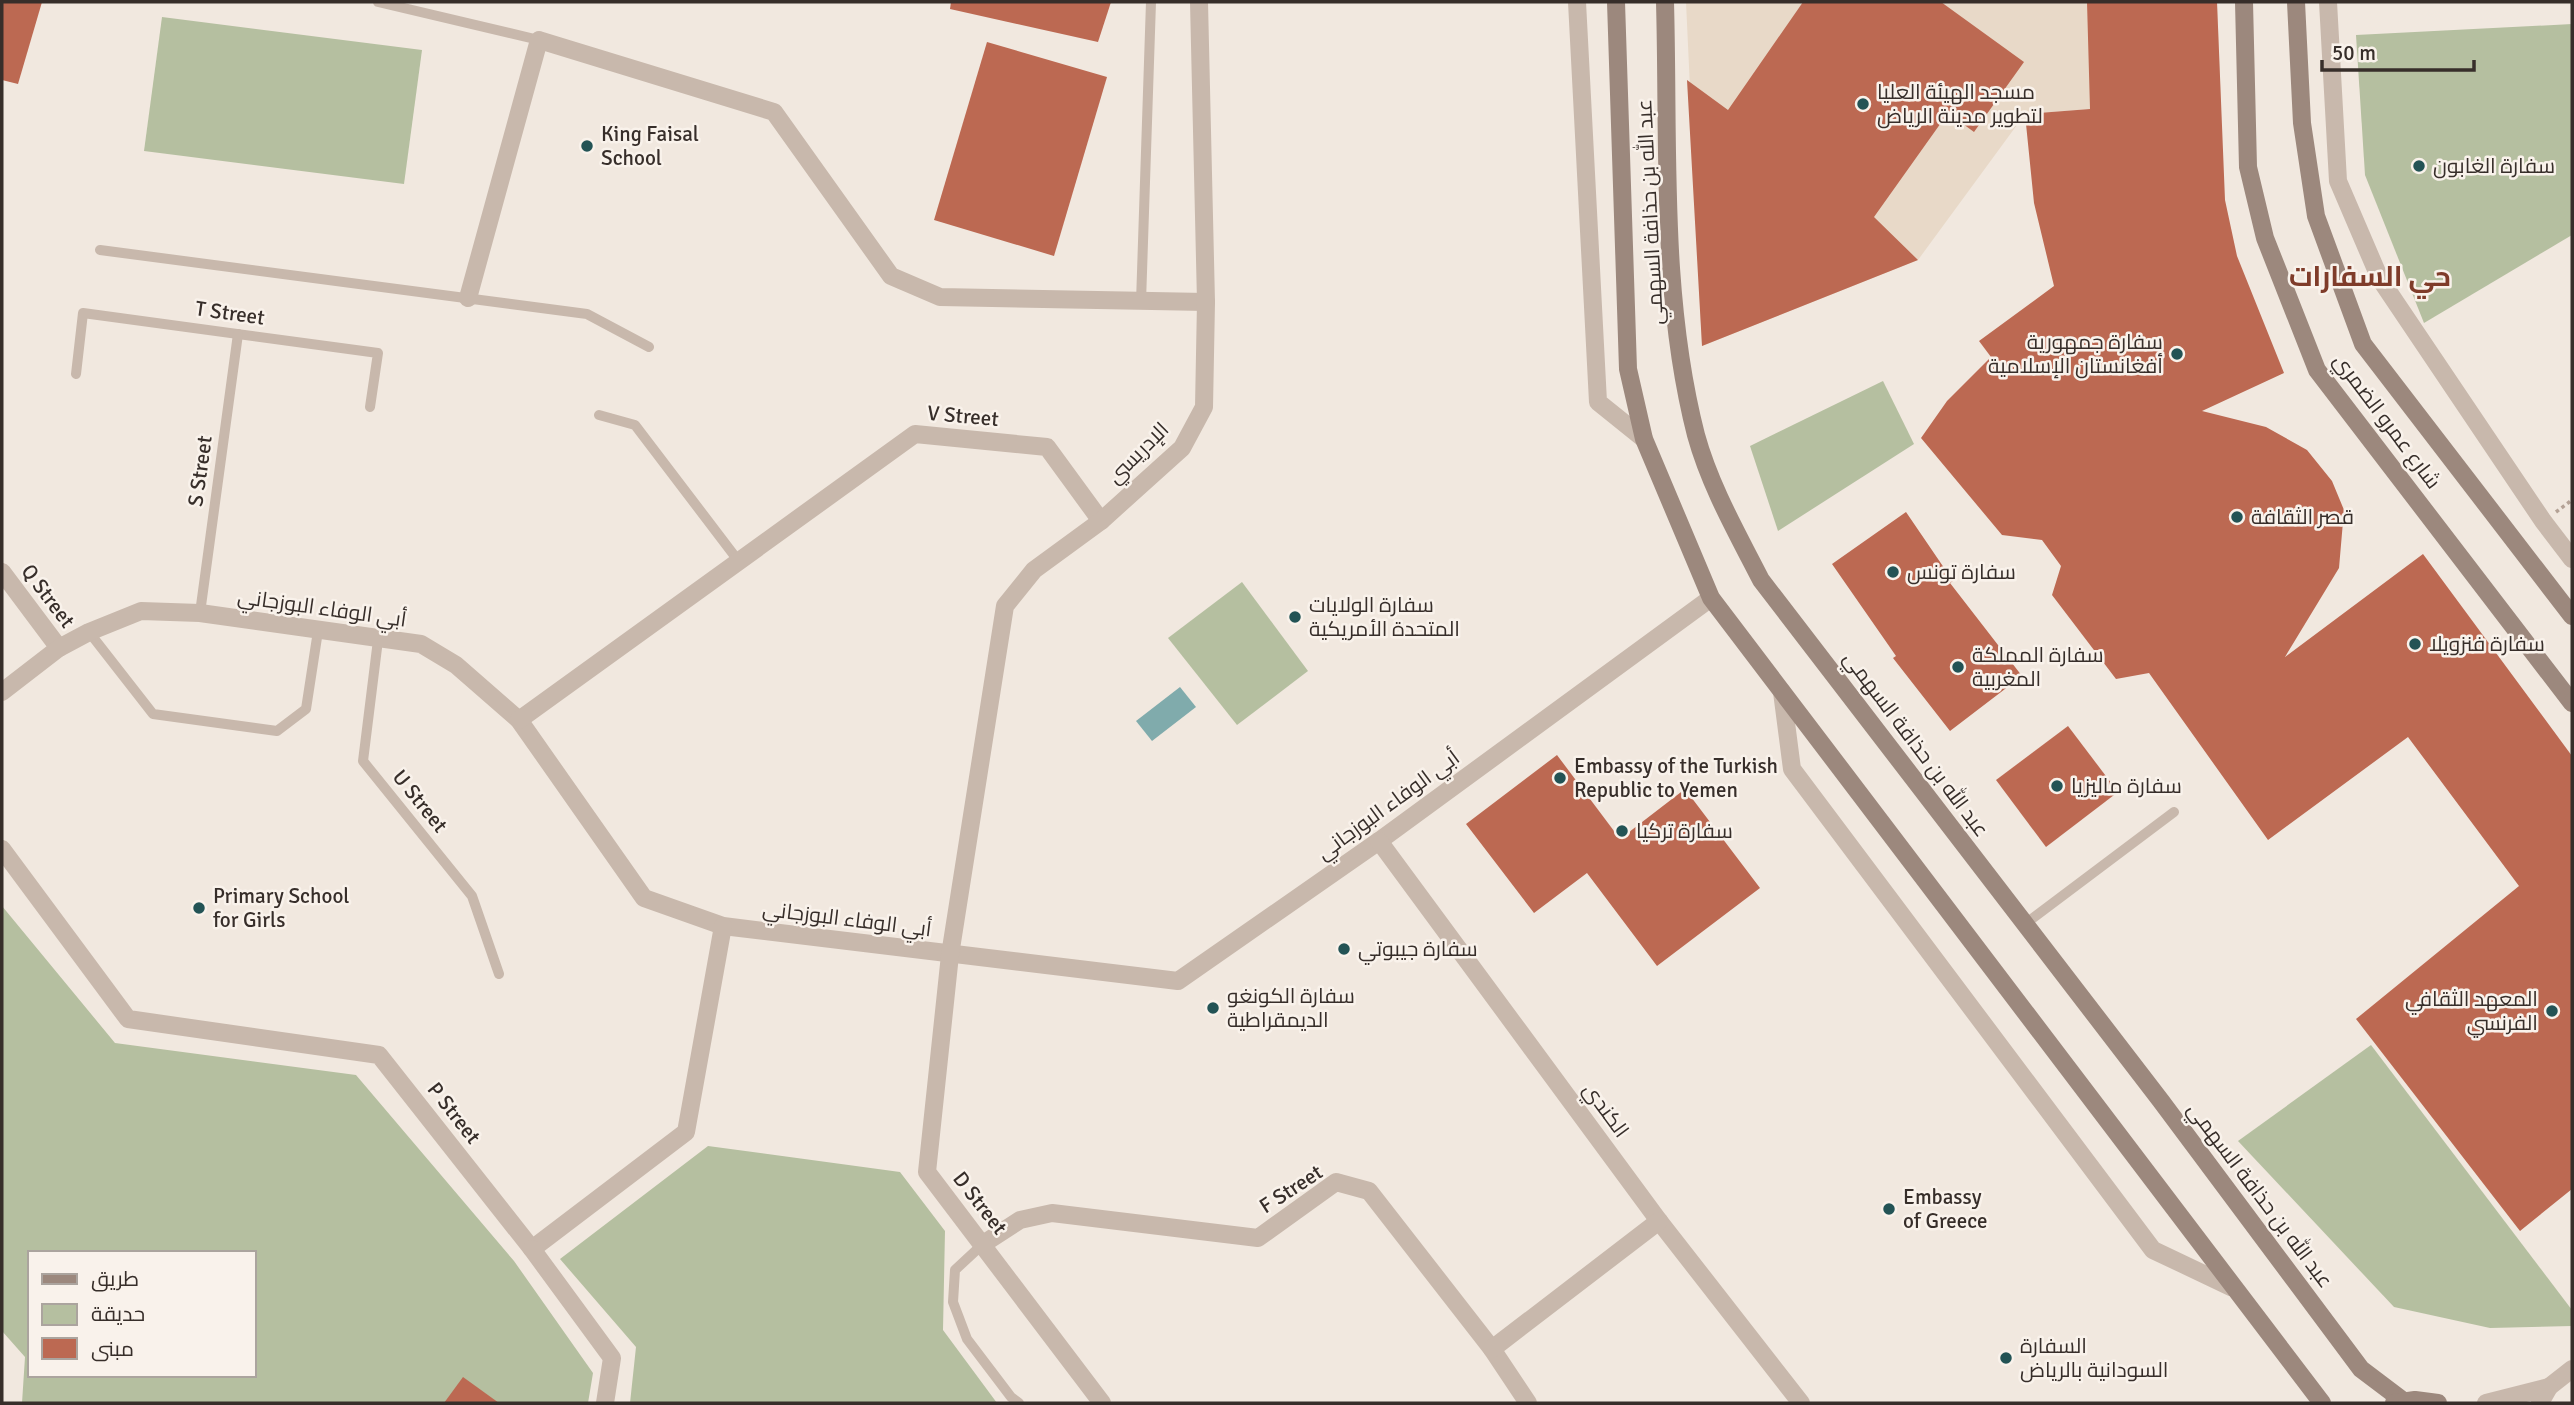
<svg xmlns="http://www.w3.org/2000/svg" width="2574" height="1405" font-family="Signika,Cairo,sans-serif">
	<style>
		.green { fill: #b5bfa0; fill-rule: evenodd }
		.plaza { fill: #e8d9c8 }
		.water { fill: #80abac }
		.building { fill: #bc6952 }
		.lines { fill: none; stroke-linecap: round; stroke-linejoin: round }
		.path { stroke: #b4a296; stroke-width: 3.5; stroke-dasharray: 3.5 3.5; stroke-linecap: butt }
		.lane { stroke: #c8b8ac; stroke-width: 10 }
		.street { stroke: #c8b8ac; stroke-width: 18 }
		.secondary { stroke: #9c887d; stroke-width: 18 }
		.poi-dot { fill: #235355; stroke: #f9f2eb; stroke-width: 2.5 }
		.labels { text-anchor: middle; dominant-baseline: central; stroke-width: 5; stroke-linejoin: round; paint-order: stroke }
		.poi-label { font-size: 21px; fill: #372e2a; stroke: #f9f2eb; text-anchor: start }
		.street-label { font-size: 21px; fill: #372e2a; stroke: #f9f2eb }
		.district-label { font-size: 28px; font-weight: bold; fill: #7f3c2a; stroke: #f9f2eb }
	</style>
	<rect width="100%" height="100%" fill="#f1e8df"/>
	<g class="green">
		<path d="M162,17l260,33 -18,134 -260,-33z"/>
		<path d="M2572,24v211l-148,88 -59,-148 -9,-140z"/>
		<path d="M1883,381l31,63 -136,87 -28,-85z"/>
		<path d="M1242,582l66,89 -71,54 -69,-87z"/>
		<path d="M2,906l113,137 241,32 158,186 79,112 -5,30h-566l3,-46 -23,-26zM30,1253h224v122h-224z"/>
		<path d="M2371,1045l201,265v16l-82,2 -96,-21 -156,-166z"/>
		<path d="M708,1146l192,26 45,59 -2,99 54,73h-367l6,-56 -76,-88z"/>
	</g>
	<path class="plaza" d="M1686,2h531l4,107h-131l-65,5 -107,146 -216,86z"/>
	<path class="water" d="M1180,687l16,20 -44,34 -16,-20z"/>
	<g class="building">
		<path d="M2,2h40l-24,82 -16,-4z"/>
		<path d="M951,2h160l-13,40 -148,-33z"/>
		<path d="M1803,2h138l83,60 -50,70 -26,-19 -74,104 44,43 -216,86 -15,-266 41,30z"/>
		<path d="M2087,2h130l8,198 12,56 47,117 -82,38 64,16 41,23 25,31 12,29 -5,58 -54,89 138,-103 149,202v433l-52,42 -164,-212 163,-133 -111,-149 -140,103 -119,-167 -33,6 -64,-84 9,-29 -19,-26 -40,-5 -81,-97 26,-37 44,-44 -12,-16 75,-55 -20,-83 -9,-89 65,-5z"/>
		<path d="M987,42l120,35 -53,179 -120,-36z"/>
		<path d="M1906,512l47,69 -3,2 72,93 -72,55 -57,-73 3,-2 -64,-92z"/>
		<path d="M2068,726l50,66 -72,55 -50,-67z"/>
		<path d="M1557,755l63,84 65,-50 75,99 -103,78 -70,-93 -53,40 -68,-89z"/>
		<path d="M463,1377l36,26h-55z"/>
	</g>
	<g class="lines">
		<path class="path" d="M2556,512l16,-12"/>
		<g class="lane">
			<path d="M378,2l161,38"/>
			<path d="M100,250l487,64 62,33"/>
			<path d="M1141,302l10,-300"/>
			<path d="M76,374l7,-61 295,40 -8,54"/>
			<path d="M599,415l36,10 105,138"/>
			<path d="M200,613l38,-279"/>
			<path d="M89,632l64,82 124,17 29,-22 12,-78"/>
			<path d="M378,640l-15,121 109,135 27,78"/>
			<path d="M2025,924l149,-112"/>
			<path d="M983,1244l-28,26 -2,32 14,37 44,58 8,6"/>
		</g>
		<g class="street">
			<path d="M1577,2l21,400 46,37"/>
			<path d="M2328,2l10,179 42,98 163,242 29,38"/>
			<path d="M468,298l71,-258 235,72 117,164 49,21 266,5"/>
			<path d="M2,572l57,76"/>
			<path d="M2,692l57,-44 30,-16 52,-21 59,2 221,31 35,21 63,55 125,178 79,28 455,55 201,-140 332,-243"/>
			<path d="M1782,692l10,77 361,481 78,37"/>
			<path d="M519,720l396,-286 132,13 54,74"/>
			<path d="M1379,841l280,380 142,182"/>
			<path d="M2,849l126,170 251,36 153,194 154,-117 37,-206"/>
			<path d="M983,1244l37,-24 32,-7 206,25 78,-56 33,9 123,158 36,54"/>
			<path d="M532,1249l80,109 -7,45"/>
			<path d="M1492,1349l167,-128"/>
			<path d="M2549,1387l23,-18"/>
			<path d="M1102,1403l-175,-231 23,-217 55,-349 29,-36 67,-49 81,-73 22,-41 2,-105 -7,-300"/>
			<path d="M2486,1403l63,-16 -9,16"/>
		</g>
		<g class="secondary">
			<path d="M1616,2l12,367 16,70 67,159 611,805"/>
			<path d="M1665,2c4,143 -5,293 31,433 14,51 41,98 65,145l400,521 200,268 41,31"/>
			<path d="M2244,2l4,165 17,71 52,132 255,333"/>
			<path d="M2296,2l6,121 14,93 47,128 209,272"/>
			<path d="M2394,1403l21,-3 23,3"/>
		</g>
	</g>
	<g class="poi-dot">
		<circle cx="1863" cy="104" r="7"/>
		<circle cx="587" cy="146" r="7"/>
		<circle cx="2419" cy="166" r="7"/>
		<circle cx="2177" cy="354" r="7"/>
		<circle cx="2237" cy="517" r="7"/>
		<circle cx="1893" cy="572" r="7"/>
		<circle cx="1295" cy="617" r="7"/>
		<circle cx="2415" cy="644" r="7"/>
		<circle cx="1958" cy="667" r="7"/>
		<circle cx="1560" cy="778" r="7"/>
		<circle cx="2057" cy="786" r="7"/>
		<circle cx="1622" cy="831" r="7"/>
		<circle cx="199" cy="908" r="7"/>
		<circle cx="1344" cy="949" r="7"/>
		<circle cx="1213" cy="1008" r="7"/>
		<circle cx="2552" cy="1011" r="7"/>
		<circle cx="1889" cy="1209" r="7"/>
		<circle cx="2006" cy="1358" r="7"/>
	</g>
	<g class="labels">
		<g class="poi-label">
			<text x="1877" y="92">مسجد الهيئة العليا<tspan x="1877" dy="24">لتطوير مدينة الرياض</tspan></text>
			<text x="601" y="134">King Faisal<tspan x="601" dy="24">School</tspan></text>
			<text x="2433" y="166">سفارة الغابون</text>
			<text x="2163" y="342" text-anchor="end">سفارة جمهورية<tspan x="2163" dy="24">أفغانستان الإسلامية</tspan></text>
			<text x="2251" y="517">قصر الثقافة</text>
			<text x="1907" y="572">سفارة تونس</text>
			<text x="1309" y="605">سفارة الولايات<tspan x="1309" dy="24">المتحدة الأمريكية</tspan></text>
			<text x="2429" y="644">سفارة فنزويلا</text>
			<text x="1972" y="655">سفارة المملكة<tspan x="1972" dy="24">المغربية</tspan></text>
			<text x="1574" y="766">Embassy of the Turkish<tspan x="1574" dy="24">Republic to Yemen</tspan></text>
			<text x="2071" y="786">سفارة ماليزيا</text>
			<text x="1636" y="831">سفارة تركيا</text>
			<text x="213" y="896">Primary School<tspan x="213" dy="24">for Girls</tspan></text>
			<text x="1358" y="949">سفارة جيبوتي</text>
			<text x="1227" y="996">سفارة الكونغو<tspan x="1227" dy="24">الديمقراطية</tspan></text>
			<text x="2538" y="999" text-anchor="end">المعهد الثقافي<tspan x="2538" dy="24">الفرنسي</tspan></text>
			<text x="1903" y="1197">Embassy<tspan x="1903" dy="24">of Greece</tspan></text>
			<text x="2020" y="1346">السفارة<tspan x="2020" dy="24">السودانية بالرياض</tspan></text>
		</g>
		<g class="street-label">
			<text transform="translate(1650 212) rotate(-93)">عبد الله بن حذافة السهمي</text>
			<text transform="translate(230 313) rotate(8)">T Street</text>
			<text transform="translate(963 416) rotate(5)">V Street</text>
			<text transform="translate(2387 421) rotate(53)">شارع عمرو الضمري</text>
			<text transform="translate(1138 453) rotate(-45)">الإدريسي</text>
			<text transform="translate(200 471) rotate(-82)">S Street</text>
			<text transform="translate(48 596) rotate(53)">Q Street</text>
			<text transform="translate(322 608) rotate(8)">أبي الوفاء البوزجاني</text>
			<text transform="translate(1916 744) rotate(53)">عبد الله بن حذافة السهمي</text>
			<text transform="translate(420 801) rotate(51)">U Street</text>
			<text transform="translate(1388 805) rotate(-36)">أبي الوفاء البوزجاني</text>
			<text transform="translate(847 919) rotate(7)">أبي الوفاء البوزجاني</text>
			<text transform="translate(1606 1110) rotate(54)">الكندي</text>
			<text transform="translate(454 1113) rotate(52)">P Street</text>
			<text transform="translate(1291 1189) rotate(-33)">F Street</text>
			<text transform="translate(2260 1195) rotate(53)">عبد الله بن حذافة السهمي</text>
			<text transform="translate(980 1203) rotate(52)">D Street</text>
		</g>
		<g class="district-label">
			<text x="2370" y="277">حي السفارات</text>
		</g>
	</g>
	<rect width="2574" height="1405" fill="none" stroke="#372e2a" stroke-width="7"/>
	<rect x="28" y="1251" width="228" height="126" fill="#f9f2eb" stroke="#aba49e" stroke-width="2"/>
	<rect x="42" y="1274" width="35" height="10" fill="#9c887d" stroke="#aba49e" stroke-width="2"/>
	<text x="91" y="1286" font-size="21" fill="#372e2a">طريق</text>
	<rect x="42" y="1304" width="35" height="21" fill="#b5bfa0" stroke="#aba49e" stroke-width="2"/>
	<text x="91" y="1321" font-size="21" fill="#372e2a">حديقة</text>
	<rect x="42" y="1338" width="35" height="21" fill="#bc6952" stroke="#aba49e" stroke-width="2"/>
	<text x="91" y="1356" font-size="21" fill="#372e2a">مبنى</text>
	<path d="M2322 60v10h152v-10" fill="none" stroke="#372e2a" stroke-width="3.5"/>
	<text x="2332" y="60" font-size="21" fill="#372e2a" stroke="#f9f2eb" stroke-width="5" paint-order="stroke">50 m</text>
</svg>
